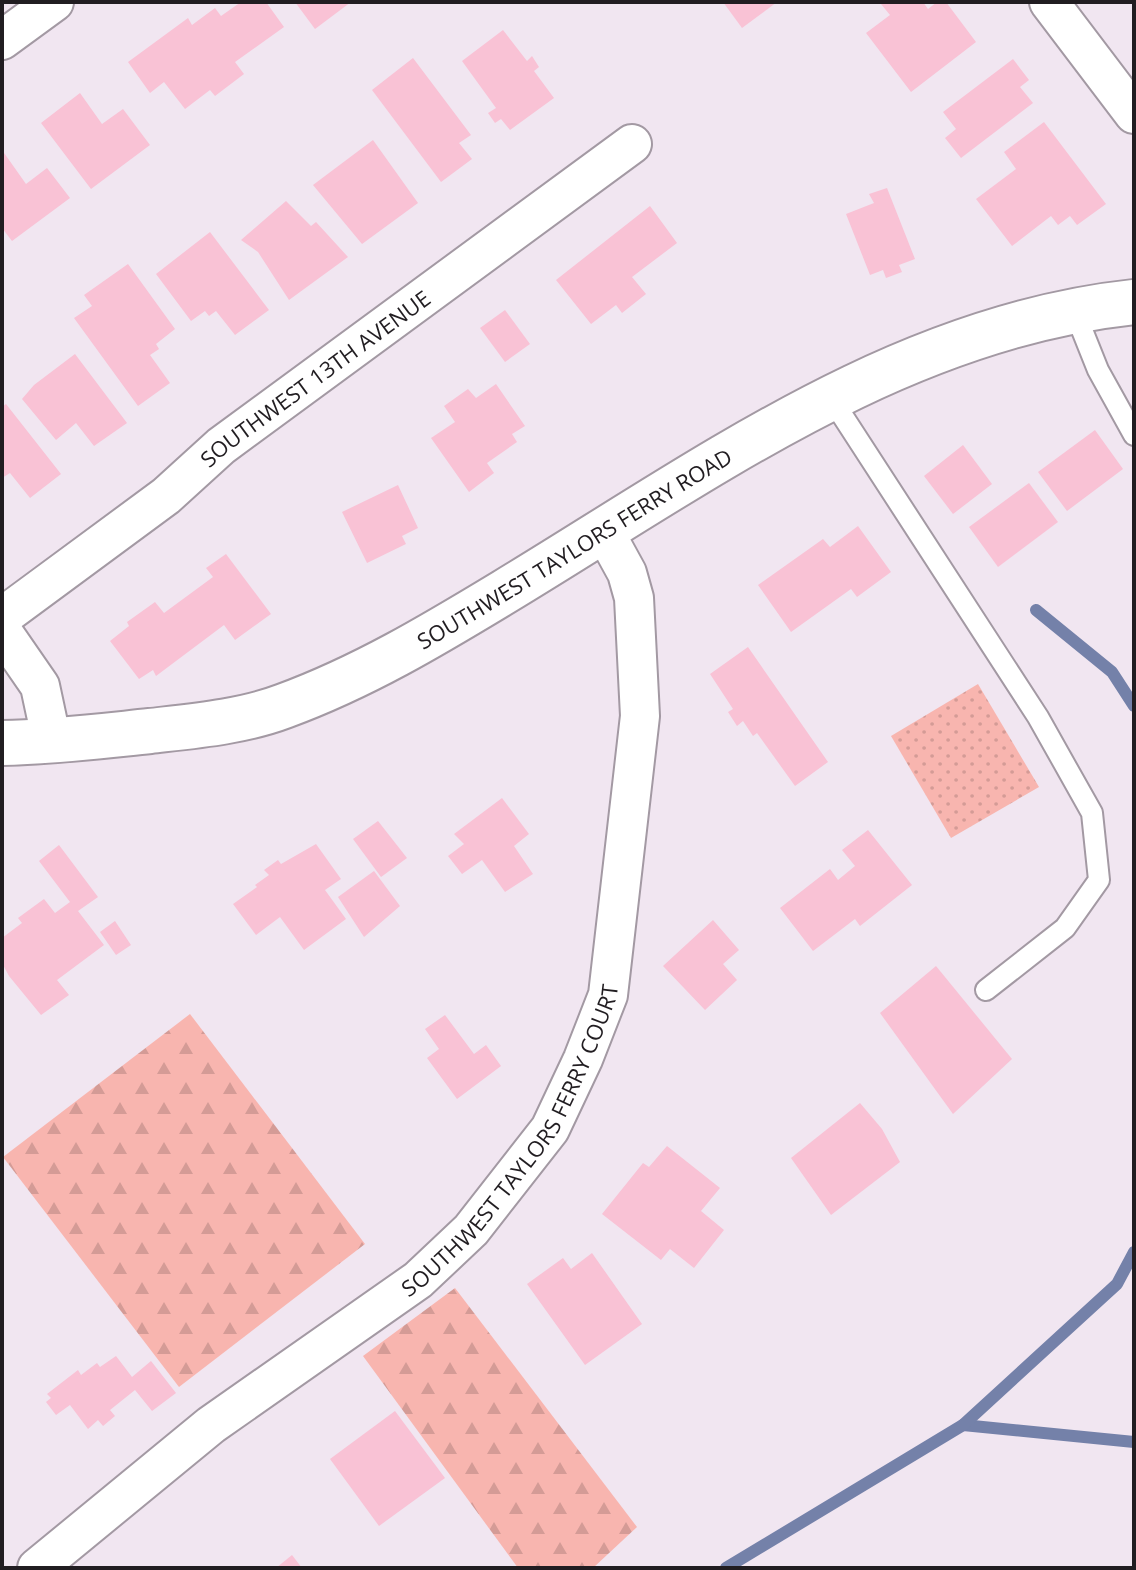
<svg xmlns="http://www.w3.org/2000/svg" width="1136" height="1570" font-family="'Open Sans',sans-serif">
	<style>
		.forest { fill: url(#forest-firs) }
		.park { fill: url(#park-dots) }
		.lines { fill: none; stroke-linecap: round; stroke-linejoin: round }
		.stream { stroke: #7481a9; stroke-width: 12 }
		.building { fill: #f9c2d5 }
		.lane-casing { stroke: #a399a3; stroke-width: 24 }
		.street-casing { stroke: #a399a3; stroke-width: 42 }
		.secondary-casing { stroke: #a399a3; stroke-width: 48 }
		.lane { stroke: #fff; stroke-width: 20 }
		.street { stroke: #fff; stroke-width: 38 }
		.secondary { stroke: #fff; stroke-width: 44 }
		.labels { text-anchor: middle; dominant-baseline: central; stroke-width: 8; stroke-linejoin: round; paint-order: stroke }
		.street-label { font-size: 22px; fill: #211d21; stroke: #fef3fe }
	</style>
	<defs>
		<pattern id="forest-firs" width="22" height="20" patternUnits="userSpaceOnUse" patternTransform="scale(2)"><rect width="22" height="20" fill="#f8b5af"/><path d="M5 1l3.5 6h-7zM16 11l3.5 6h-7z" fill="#d49b96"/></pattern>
		<pattern id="park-dots" width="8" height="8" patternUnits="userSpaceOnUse" patternTransform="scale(2)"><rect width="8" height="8" fill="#f8b5af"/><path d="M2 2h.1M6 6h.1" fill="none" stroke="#d49b96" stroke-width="1.8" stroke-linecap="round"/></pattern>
	</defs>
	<rect width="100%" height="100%" fill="#f1e6f1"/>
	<g class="forest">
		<path d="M190,1014l175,230 -186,143 -176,-230z"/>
		<path d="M455,1288l182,239 -44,41h-75l-155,-212z"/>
	</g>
	<path class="park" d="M978,684l61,103 -88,51 -60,-102z"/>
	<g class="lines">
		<g class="stream">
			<path d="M1036,610l76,62 22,34"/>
			<path d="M963,1425l171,17"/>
			<path d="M726,1568l237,-143 154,-141 17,-32"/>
		</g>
	</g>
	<g class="building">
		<path d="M241,2h25l18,25 -49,35 9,12 -29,22 -5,-6 -25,19 -21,-27 -14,11 -22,-31 60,-44 4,7 23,-17 6,8z"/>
		<path d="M295,2h56l-36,27z"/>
		<path d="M723,2h54l-35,26z"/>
		<path d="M884,2h39l5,7 9,-7h9l30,40 -65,50 -45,-59 24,-18 -9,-11z"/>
		<path d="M503,30l24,31 5,-5 7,11 -5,4 20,27 -44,32 -9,-11 -6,4 -7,-10 8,-5 -34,-47z"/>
		<path d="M413,58l58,77 -12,8 13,16 -31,23 -69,-92z"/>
		<path d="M1013,59l16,21 -9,7 13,16 -72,55 -16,-20 11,-9 -13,-17z"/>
		<path d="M80,93l22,31 21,-15 27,36 -59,44 -50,-66z"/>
		<path d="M1044,122l62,82 -29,21 -7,-9 -12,9 -7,-9 -39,30 -36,-47 40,-30 -12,-17z"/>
		<path d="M373,140l45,63 -56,41 -49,-59z"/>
		<path d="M2,150l24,34 21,-16 23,30 -58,43 -10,-13z"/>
		<path d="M887,188l28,71 -16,6 3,7 -16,6 -3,-8 -13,5 -24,-61 28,-11 -5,-9z"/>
		<path d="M286,201l25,25 5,-4 32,35 -59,43 -31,-48 -17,-12z"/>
		<path d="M650,206l27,37 -45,34 14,17 -24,19 -6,-8 -25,19 -35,-44z"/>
		<path d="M210,232l59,78 -34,25 -19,-24 -7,5 -4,-5 -14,10 -35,-47z"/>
		<path d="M128,264l47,65 -19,15 3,5 -9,6 20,28 -32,23 -64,-88 18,-12 -8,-11z"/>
		<path d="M505,310l25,34 -25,18 -25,-34z"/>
		<path d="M75,354l52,69 -33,23 -18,-23 -20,17 -34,-41 12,-14z"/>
		<path d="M496,384l29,42 -13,8 5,8 -30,21 7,10 -25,19 -38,-54 24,-16 -11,-16 24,-17 8,9z"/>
		<path d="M6,404l55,70 -31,24 -20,-25 -8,5v-71z"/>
		<path d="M1095,430l28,39 -56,42 -29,-39z"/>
		<path d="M963,445l29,39 -39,30 -29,-38z"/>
		<path d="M1029,483l29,39 -60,45 -29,-40z"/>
		<path d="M398,485l20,43 -16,8 4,8 -39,19 -25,-51z"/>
		<path d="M858,526l33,46 -34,25 -6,-8 -60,43 -33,-47 65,-46 7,8z"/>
		<path d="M226,554l45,60 -36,26 -11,-15 -68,51 -3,-6 -14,9 -29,-38 19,-15 -2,-4 28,-20 9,11 49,-36 -7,-9z"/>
		<path d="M748,647l80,115 -33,24 -38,-53 -4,3 -10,-15 -6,5 -9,-14 5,-3 -23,-35z"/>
		<path d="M502,798l27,36 -15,12 19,28 -28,18 -23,-32 -20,14 -14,-18 16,-12 -10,-10z"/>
		<path d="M378,821l29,37 -26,19 -28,-38z"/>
		<path d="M868,830l44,55 -52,41 -5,-7 -42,32 -33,-43 50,-39 8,11 17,-14 -13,-16z"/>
		<path d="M316,844l25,35 -16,11 21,29 -42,31 -24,-33 -24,18 -23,-31 24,-17 -2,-2 14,-10 -5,-5 14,-10 3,4z"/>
		<path d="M59,845l39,52 -20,14 26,34 -47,35 12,15 -28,20 -32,-39 -7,-13v-25l20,-15 -4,-5 26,-19 11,14 15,-11 -31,-41z"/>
		<path d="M374,871l26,35 -36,31 -26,-40z"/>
		<path d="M713,920l26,30 -16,14 14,16 -32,30 -42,-44z"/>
		<path d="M115,921l16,24 -15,10 -16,-23z"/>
		<path d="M936,966l76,93 -59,55 -73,-101z"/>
		<path d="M445,1015l29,39 12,-9 15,21 -44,33 -30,-41 12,-9 -14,-20z"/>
		<path d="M860,1103l22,26 18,33 -69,53 -40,-57z"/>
		<path d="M667,1146l53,42 -19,23 23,19 -30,38 -24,-19 -9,11 -59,-46 41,-51 6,4z"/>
		<path d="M592,1253l50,71 -57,41 -58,-81 36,-26 8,11z"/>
		<path d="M116,1356l16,21 19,-16 25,32 -24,18 -17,-21 -25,20 5,6 -12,10 -5,-6 -10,9 -18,-24 -14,10 -10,-13 5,-4 -4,-4 31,-24 3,5 16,-12 3,4z"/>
		<path d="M395,1411l50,67 -66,48 -49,-67z"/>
		<path d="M292,1555l10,13h-26z"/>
	</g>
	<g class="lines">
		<defs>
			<g id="lane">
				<path d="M1074,310l24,60 36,65"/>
				<path d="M831,398l207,319 54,96 7,67 -34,48 -79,62"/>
			</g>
			<g id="street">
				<path d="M1049,2l85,112"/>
				<path d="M2,40l52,-38"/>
				<path id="s1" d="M2,617l164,-121 55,-50 411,-302"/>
				<path d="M2,631l38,55 12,56"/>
				<path id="s2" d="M37,1568l174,-143 207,-145 53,-50 79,-101 33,-70 25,-64 32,-279 -6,-118 -7,-25 -23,-42"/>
			</g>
			<g id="secondary">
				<path id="s3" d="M2,743c50,-1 99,-7 148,-12 44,-5 92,-9 134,-25 79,-29 149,-71 220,-114 197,-119 394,-265 630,-290"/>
			</g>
		</defs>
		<use href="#lane" class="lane-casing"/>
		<use href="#street" class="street-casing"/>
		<use href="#secondary" class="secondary-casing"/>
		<use href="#lane" class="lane"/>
		<use href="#street" class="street"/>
		<use href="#secondary" class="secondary"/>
	</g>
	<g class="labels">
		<g class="street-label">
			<text stroke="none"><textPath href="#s1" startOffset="394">SOUTHWEST 13TH AVENUE</textPath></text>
			<text stroke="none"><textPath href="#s3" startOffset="616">SOUTHWEST TAYLORS FERRY ROAD</textPath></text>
			<text stroke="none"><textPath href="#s2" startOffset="648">SOUTHWEST TAYLORS FERRY COURT</textPath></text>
		</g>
	</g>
	<rect width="1136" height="1570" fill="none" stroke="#211d21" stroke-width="8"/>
</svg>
